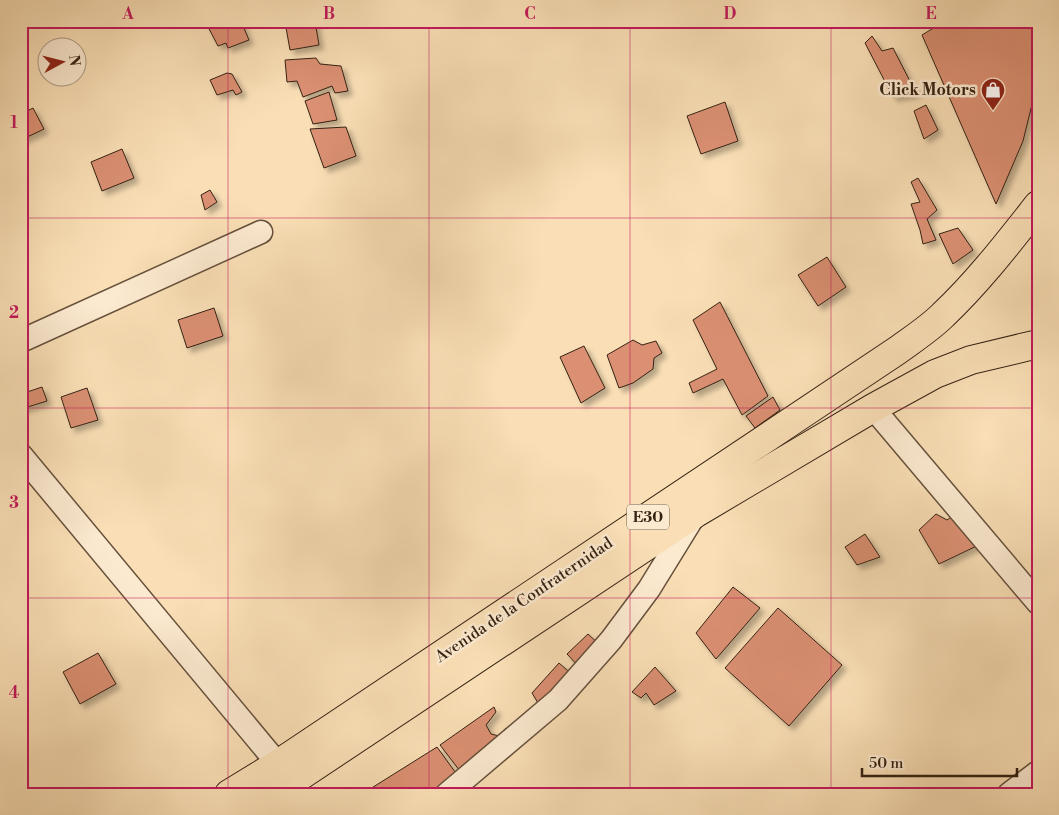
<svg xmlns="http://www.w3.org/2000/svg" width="1059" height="815" font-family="'Libre Bodoni',serif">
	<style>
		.building { fill: #db9073; stroke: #342213; filter: url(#shadow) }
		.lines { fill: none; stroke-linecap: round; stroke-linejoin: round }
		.street-casing { stroke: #66513c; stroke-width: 25 }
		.highway-casing { stroke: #342213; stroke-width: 30 }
		.street { stroke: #fcead0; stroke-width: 22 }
		.highway { stroke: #fadfb6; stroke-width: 28 }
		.grid { fill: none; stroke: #c2185b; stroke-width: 1; stroke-opacity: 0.55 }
		.labels { text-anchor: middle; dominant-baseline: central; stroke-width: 5; stroke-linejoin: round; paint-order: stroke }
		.shield { fill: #fcead0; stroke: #705e4c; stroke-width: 1 }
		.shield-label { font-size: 15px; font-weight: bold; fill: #342213 }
		.poi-label { font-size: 16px; font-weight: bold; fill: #342213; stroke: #fcead0; text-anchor: end }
		.street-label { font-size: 16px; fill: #342213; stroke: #fcead0 }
		.neatline { fill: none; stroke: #c2185b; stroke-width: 2 }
		.grid-label { font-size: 16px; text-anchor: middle; font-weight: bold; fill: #c2185b }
	</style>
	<defs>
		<filter id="shadow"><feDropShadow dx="4.5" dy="4.5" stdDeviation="2.5" flood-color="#0004"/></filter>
	</defs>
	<rect width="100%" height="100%" fill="#fadfb6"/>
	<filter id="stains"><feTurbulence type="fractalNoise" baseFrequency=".004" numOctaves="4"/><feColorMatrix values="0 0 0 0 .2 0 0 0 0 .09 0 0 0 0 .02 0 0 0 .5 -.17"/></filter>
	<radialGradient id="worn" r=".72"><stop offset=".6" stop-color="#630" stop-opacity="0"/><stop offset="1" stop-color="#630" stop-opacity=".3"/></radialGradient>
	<g class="building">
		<path d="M205,21h13l2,4 4,-4h17l8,19 -21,8 -2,-5 -8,3z"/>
		<path d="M292,21h23l4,24 -29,5 -5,-28z"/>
		<path d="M945,21h93v59l-15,61 -27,63 -74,-169z"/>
		<path d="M872,36l10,15 11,-3 23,45 -23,4 -28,-54z"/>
		<path d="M316,58l4,6 21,2 7,25 -13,2 -3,-7 -29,11 -6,-16 -10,1 -2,-22z"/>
		<path d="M227,73l5,1 10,18 -6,3 -3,-5 -16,5 -7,-15z"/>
		<path d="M329,92l8,28 -24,4 -8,-23z"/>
		<path d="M725,102l13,39 -37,13 -14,-38z"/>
		<path d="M926,105l12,25 -14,9 -10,-28z"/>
		<path d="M33,108l11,21 -23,11v-26z"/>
		<path d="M346,127l10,29 -32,12 -14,-39z"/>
		<path d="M122,149l12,29 -32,13 -11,-29z"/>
		<path d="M918,178l19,32 -10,9 9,21 -13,4 -3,-14 -9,-26 9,-2 -9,-20z"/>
		<path d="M210,190l7,12 -12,8 -4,-15z"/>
		<path d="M958,228l15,22 -20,14 -14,-30z"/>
		<path d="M827,257l19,30 -28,19 -20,-31z"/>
		<path d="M720,302l48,94 -26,19 -19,-36 -30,14 -4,-10 28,-14 -24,-49z"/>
		<path d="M214,308l9,28 -36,12 -9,-28z"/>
		<path d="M633,340l9,5 14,-4 6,12 -8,5 -1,11 -20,14 -14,5 -12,-33z"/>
		<path d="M584,346l21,42 -24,15 -21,-46z"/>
		<path d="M42,387l5,14 -26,8v-15z"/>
		<path d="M87,388l11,32 -27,8 -10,-31z"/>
		<path d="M773,397l7,13 -25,18 -9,-12z"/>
		<path d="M958,512l27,30 -46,22 -20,-34 17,-16 11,6z"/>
		<path d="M865,534l15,23 -23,8 -12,-18z"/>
		<path d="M733,587l27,21 -44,51 -20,-26z"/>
		<path d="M778,608l64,57 -53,61 -64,-58z"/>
		<path d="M588,634l12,11 -21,22 -12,-13z"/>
		<path d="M98,653l18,31 -36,20 -17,-32z"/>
		<path d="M559,663l15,13 -33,32 -9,-15z"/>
		<path d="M655,667l21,24 -22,14 -8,-12 -5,5 -9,-6z"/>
		<path d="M494,707l2,5 -10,13 5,9 8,2 7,-8 4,7 -47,40 -23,-30z"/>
		<path d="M437,747l21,29 -22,18h-74z"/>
	</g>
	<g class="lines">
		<defs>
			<g id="street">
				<path d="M21,341l240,-109"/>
				<path d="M873,408l165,195"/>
				<path d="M21,455l257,309"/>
				<path d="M447,794l111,-94 53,-60 38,-51 45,-73"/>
				<path d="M1009,794l29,-22"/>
			</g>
			<g id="highway">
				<path d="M229,794l49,-30 620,-414c15,-11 32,-22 45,-35 35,-33 65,-72 95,-110"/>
				<path d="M273,794l423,-281 177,-105 62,-34 36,-14 67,-16"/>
			</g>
		</defs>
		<use href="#street" class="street-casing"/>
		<use href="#highway" class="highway-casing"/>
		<use href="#street" class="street"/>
		<use href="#highway" class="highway"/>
	</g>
	<path class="grid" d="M228,21v773M429,21v773M630,21v773M831,21v773M21,218h1017M21,408h1017M21,598h1017"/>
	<defs>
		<symbol id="shop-pin" viewBox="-11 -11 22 30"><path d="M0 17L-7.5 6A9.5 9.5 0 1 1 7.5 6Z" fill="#8f2418" stroke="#fcead0"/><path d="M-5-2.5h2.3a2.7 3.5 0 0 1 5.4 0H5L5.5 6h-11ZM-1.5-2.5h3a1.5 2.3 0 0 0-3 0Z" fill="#fff"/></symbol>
	</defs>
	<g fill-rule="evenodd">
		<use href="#shop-pin" x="979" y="76" width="28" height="38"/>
	</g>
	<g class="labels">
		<rect class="shield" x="627" y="504.5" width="42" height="25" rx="4"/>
		<g class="shield-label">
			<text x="648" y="517">E30</text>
		</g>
		<g class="poi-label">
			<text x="976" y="90">Click Motors</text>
		</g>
		<g class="street-label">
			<text transform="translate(524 600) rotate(-34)">Avenida de la Confraternidad</text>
		</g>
	</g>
	<rect width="1059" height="815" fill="none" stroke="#fadfb6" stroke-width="55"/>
	<g transform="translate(62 62) rotate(83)"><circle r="24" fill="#fcead0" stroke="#ac9a84"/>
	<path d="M0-4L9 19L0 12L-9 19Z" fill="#8f2418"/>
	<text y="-8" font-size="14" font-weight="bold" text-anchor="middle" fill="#342213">N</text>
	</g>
	<path d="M862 768v8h155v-8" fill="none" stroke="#342213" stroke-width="2.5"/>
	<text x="869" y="768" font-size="15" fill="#342213" stroke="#fcead0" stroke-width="4" paint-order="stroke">50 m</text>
	<rect x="28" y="28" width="1004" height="760" class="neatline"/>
	<g class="grid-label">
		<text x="128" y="19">A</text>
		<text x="329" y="19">B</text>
		<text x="530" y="19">C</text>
		<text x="730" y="19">D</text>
		<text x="931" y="19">E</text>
		<text x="14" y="128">1</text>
		<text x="14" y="318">2</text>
		<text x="14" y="508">3</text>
		<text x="14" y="698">4</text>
	</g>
	<rect width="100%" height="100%" filter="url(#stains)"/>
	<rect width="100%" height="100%" fill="url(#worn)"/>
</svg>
